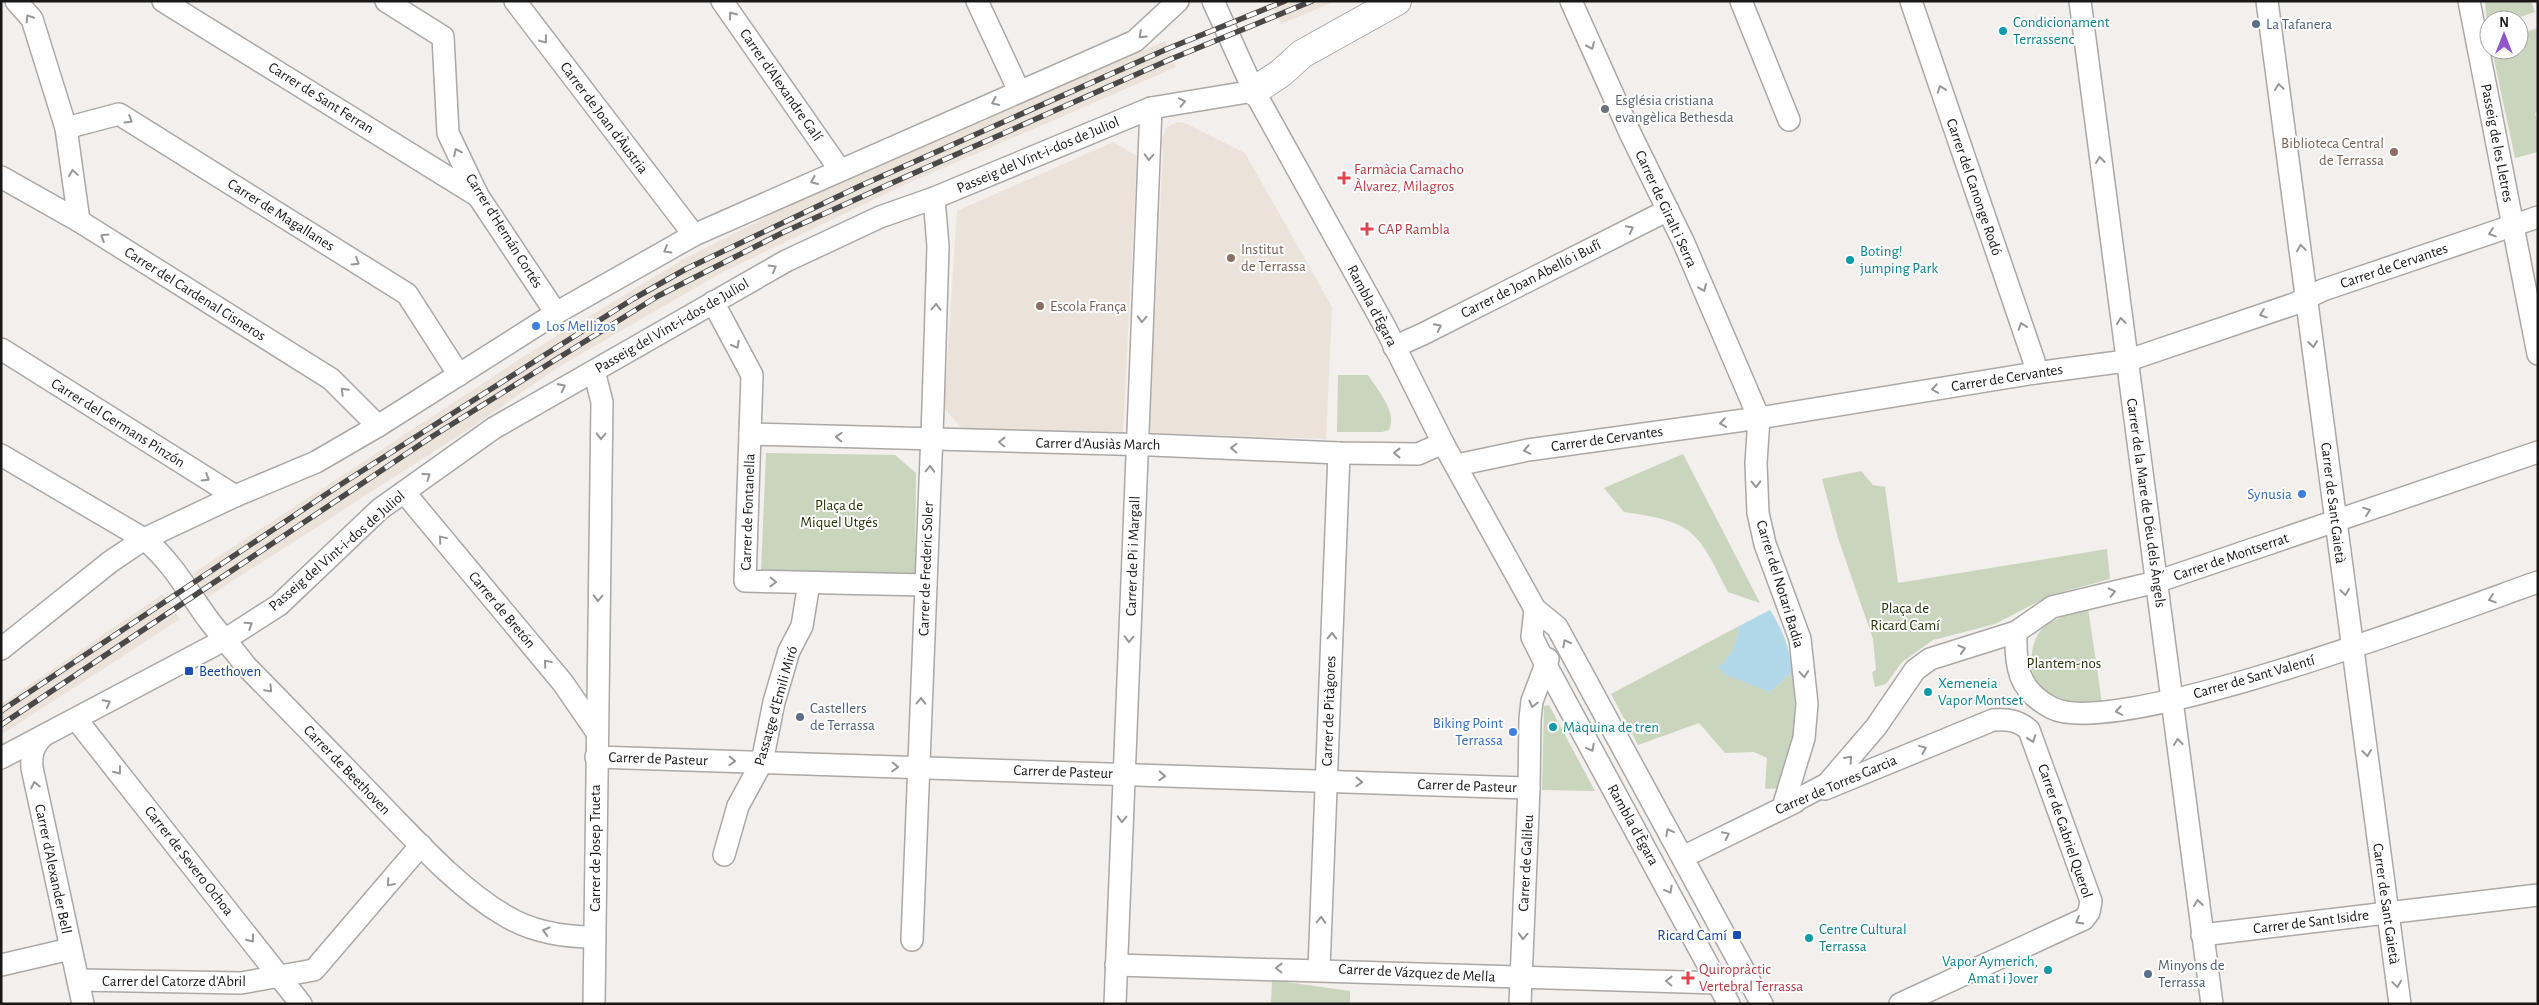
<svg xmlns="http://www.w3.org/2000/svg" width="2539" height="1005" font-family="'Alegreya Sans',sans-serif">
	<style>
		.built { fill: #ebe2da }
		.green { fill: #cad5be }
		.water { fill: #b1d8e8 }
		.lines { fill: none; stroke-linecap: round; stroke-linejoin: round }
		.street-casing { stroke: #aba8a5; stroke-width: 24 }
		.secondary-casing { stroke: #aba8a5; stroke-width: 30 }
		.street { stroke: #fff; stroke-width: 21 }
		.secondary { stroke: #fff; stroke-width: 28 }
		.rail-casing { stroke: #4a4948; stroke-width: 5.5 }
		.rail { stroke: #fff; stroke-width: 4; stroke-dasharray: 11; stroke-linecap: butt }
		.oneway { stroke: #989797 }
		.service-dot { fill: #5c6f8a; stroke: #fff; stroke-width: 2 }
		.culture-dot { fill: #0f9aa8; stroke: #fff; stroke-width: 2 }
		.worship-dot { fill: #6b7280; stroke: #fff; stroke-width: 2 }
		.education-dot { fill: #8d6e63; stroke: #fff; stroke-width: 2 }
		.health-dot { fill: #e0444e; stroke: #fff; stroke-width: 2 }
		.shop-dot { fill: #3f7fe0; stroke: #fff; stroke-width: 2 }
		.transit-dot { fill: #1a4fb4; stroke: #fff; stroke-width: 2 }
		.labels { text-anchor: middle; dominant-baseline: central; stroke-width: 4; stroke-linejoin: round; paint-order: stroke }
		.culture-label { font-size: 15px; fill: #0d838f; stroke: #fff; text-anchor: start }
		.service-label { font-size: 15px; fill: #4e5e75; stroke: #fff; text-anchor: start }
		.street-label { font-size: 15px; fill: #191817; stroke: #fff }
		.worship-label { font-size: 15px; fill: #5b616d; stroke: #fff; text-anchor: start }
		.education-label { font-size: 15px; fill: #785e54; stroke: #fff; text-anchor: start }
		.health-label { font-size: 15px; fill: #be3a42; stroke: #fff; text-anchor: start }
		.shop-label { font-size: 15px; fill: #366cbe; stroke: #fff; text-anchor: end }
		.park-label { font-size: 15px; fill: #1f3100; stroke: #fff }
		.transit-label { font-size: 15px; fill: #164399; stroke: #fff; text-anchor: start }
	</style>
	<rect width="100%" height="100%" fill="#f2efed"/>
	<g class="built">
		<path d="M1270,1h66l-55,23z"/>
		<path d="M1165,41l11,26 -272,118 -181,87 -163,94 -88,61 -264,170 -16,-23 334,-219 156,-95 126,-64z"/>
		<path d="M1177,122l8,1 60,30 87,154 -6,132 -177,-6 14,-280 -2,-13 6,-13z"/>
		<path d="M1113,142l24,14 -14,276 -159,-1 -20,-23 13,-197z"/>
		<path d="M163,594l17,25 -179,116v-31z"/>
	</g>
	<g class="green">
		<path d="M2485,1h46l4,11 -23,8h-23l-2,8z"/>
		<path d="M2538,28v84l-3,1 3,13v26l-23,6 -23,-108h27v-16z"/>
		<path d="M1338,375h30c9,14 30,38 21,55l-7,2h-45z"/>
		<path d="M766,453l129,2 21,18 -1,101 -154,-2z"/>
		<path d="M1683,454l77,149 -32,-11c-31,-62 -34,-70 -104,-80l-20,-24z"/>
		<path d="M1861,471l12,14 12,2 13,96 209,-34 3,30 -59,16 -56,29 -62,16 -31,22 -16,22 -11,3 -3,-15 4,-2 -3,-31 -35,-101 -16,-59z"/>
		<path d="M2088,608l14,95c-8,0 -16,2 -23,2 -28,0 -53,-24 -47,-52 1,-8 4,-19 11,-25 12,-11 30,-14 45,-20z"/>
		<path d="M1739,626c-1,17 -7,30 -20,41l51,25 22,-20c4,40 6,78 -7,116l-20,1 2,-31 -13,-6 -29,1 -26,-30 -61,22 -27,-51z"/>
		<path d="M1549,705l46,86 -53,-1 2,-84z"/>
		<path d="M1272,980l78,11v13h-79z"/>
	</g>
	<path class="water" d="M1770,610c13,20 20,39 22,62l-22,20 -46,-18 -5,-7c12,-11 19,-24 20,-41z"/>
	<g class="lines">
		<defs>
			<g id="street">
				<path d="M16,1l16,18 34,109 13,93"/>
				<path d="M163,1l315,195"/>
				<path d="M386,1l57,36 5,96 30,63 78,117"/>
				<path d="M515,1l179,234"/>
				<path d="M722,1l118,169"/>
				<path d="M977,1l42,90"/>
				<path d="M1213,1l41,90 130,234 59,118 92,166 22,18 205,377"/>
				<path d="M1571,1l60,134 52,106 76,177 -3,45 2,50 7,31 35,95 7,65 -3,34 -21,69"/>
				<path d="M1741,1l48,119"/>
				<path d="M1911,1l123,360 1,12"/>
				<path d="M2080,1l132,1003"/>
				<path d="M2267,1l133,1003"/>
				<path d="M2469,1l69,353"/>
				<path d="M66,128l53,-14 288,180 52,81"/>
				<path d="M1,177l78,44 252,158 47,47"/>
				<path d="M713,302l39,73 -7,206 181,4"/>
				<path d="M1394,347l29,-13 245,-124"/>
				<path d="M1,349l234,147"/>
				<path d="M750,434l402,11 187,8 79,1 25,-11"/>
				<path d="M1,455l143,84c29,23 45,55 67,84 11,14 23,27 34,42 47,48 94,96 140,144 35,36 75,80 119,106 26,16 60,22 90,22"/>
				<path d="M1457,465l71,-15 231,-32 276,-45 91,-12 168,-57 29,-14 215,-73"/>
				<path d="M404,492l159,191 33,48"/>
				<path d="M1535,609l-3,28 15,30 182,337"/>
				<path d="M2016,632c-1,34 2,59 36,76 63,33 406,-98 486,-126"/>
				<path d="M1,649l109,-87 34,-23 91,-43 81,-34 62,-36 178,-113 138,-78 441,-194 43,-40"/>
				<path d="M76,719l225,285"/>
				<path d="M42,737c-9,10 -11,17 -10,31l51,236"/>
				<path d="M596,757l933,31"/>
				<path d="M1,758l225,-119 53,-34 101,-96 114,-81 292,-167 94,-44 54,-19 217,-90 103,-17"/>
				<path d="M1825,789l168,-69c14,-1 25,0 36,10l62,171 -2,11 -5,7 -184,85"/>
				<path d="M1783,807l44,-23 49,-57 39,-57 15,-11 86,-27 36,-25 104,-25 382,-130"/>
				<path d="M724,855l14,-49 24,-44 12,-60 15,-51 13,-25 7,-43"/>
				<path d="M1683,857l112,-55"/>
				<path d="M2202,935l336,-40"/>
				<path d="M912,940l21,-533 5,-161 -4,-48"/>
				<path d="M1,965l69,-16"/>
				<path d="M1116,965l602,18 31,-3"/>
				<path d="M1319,969l20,-516"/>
				<path d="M79,980l162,3 73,-13 107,-125"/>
				<path d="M594,1004l8,-602 -8,-31"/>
				<path d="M1115,1004l36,-896"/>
				<path d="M1520,1004l9,-216 1,-69 2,-18 16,-42"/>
			</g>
			<path id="secondary" d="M1254,91l27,-18 21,-19 95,-53"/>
		</defs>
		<use href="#street" class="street-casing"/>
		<use href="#secondary" class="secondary-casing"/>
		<use href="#street" class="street"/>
		<use href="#secondary" class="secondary"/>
		<defs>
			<g id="rail">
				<path d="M1,711l342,-228 290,-184 53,-30 174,-83 307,-137 118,-48"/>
				<path d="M1,725l432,-289 225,-140 126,-64 119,-54 268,-119 141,-58"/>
			</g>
		</defs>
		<use href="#rail" class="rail-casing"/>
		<use href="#rail" class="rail"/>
	</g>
	<defs><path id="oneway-chevron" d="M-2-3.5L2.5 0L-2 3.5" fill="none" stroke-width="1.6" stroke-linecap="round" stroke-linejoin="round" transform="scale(1.25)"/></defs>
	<g class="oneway">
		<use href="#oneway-chevron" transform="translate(732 15) rotate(-126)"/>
		<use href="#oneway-chevron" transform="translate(29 18) rotate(-123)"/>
		<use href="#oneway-chevron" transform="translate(1142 35) rotate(137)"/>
		<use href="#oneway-chevron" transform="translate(544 40) rotate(53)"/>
		<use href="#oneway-chevron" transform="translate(1591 46) rotate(66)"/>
		<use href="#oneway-chevron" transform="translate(2279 87) rotate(-98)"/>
		<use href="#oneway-chevron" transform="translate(1941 89) rotate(-109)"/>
		<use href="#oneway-chevron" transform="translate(995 102) rotate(156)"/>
		<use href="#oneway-chevron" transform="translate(1182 102) rotate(-11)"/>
		<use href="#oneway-chevron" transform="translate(129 120) rotate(32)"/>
		<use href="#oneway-chevron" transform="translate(457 152) rotate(-116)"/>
		<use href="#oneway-chevron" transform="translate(1149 157) rotate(92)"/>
		<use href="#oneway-chevron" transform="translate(2100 160) rotate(-97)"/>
		<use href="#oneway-chevron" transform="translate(73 173) rotate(-98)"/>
		<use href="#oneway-chevron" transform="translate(814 181) rotate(156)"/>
		<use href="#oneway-chevron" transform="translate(1630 229) rotate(-27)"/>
		<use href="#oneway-chevron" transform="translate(2492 233) rotate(161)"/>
		<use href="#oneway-chevron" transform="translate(104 237) rotate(-148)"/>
		<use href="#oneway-chevron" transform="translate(2301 248) rotate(-98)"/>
		<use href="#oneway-chevron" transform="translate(667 250) rotate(150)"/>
		<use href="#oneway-chevron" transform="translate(356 262) rotate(32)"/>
		<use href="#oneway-chevron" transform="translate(773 268) rotate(-30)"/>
		<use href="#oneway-chevron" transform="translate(1703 288) rotate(67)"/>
		<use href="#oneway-chevron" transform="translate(936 307) rotate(-88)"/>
		<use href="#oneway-chevron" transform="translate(2263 314) rotate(161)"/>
		<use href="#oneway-chevron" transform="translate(1142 319) rotate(92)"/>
		<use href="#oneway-chevron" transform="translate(2121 321) rotate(-97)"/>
		<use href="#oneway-chevron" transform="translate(2022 326) rotate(-109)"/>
		<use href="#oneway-chevron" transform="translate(1438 327) rotate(-27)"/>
		<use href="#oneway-chevron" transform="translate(2313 344) rotate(83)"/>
		<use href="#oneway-chevron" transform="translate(736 345) rotate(62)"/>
		<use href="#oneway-chevron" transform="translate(562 387) rotate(-27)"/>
		<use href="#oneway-chevron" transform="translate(1935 389) rotate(171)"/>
		<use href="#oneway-chevron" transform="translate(344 391) rotate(-135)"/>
		<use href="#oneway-chevron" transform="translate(1723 423) rotate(172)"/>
		<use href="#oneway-chevron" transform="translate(601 436) rotate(91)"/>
		<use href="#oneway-chevron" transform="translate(839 437) rotate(-178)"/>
		<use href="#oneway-chevron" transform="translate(1002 442) rotate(-179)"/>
		<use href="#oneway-chevron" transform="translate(1234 448) rotate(-178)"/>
		<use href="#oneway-chevron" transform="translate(1527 450) rotate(169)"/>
		<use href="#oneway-chevron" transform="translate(1397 453) rotate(-180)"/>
		<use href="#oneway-chevron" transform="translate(930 469) rotate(-88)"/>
		<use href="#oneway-chevron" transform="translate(427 476) rotate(-36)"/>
		<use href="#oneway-chevron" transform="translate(206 478) rotate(32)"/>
		<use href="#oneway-chevron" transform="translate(1756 484) rotate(89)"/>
		<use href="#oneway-chevron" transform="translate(2367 511) rotate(-19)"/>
		<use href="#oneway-chevron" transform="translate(442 539) rotate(-130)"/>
		<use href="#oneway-chevron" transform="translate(773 582) rotate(1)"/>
		<use href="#oneway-chevron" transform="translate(2112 592) rotate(-13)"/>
		<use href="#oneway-chevron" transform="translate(2345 592) rotate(82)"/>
		<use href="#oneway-chevron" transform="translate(598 598) rotate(91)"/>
		<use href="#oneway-chevron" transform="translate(2492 599) rotate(161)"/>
		<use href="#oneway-chevron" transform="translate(249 625) rotate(-33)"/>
		<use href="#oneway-chevron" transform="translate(1332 636) rotate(-88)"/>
		<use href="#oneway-chevron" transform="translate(1129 639) rotate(92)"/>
		<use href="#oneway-chevron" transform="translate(1566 643) rotate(-119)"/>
		<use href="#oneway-chevron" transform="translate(1962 649) rotate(-17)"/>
		<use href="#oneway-chevron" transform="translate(547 663) rotate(-130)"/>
		<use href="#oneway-chevron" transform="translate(1804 674) rotate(85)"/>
		<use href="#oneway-chevron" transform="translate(269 689) rotate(46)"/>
		<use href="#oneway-chevron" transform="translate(921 701) rotate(-88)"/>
		<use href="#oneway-chevron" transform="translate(107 703) rotate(-28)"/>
		<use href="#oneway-chevron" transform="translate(1533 704) rotate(103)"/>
		<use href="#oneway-chevron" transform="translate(2119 711) rotate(170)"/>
		<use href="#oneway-chevron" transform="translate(2032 739) rotate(70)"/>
		<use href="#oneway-chevron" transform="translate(2178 742) rotate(-97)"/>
		<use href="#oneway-chevron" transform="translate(1591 748) rotate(62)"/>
		<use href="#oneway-chevron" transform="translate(1923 749) rotate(-22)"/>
		<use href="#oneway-chevron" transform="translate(2367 753) rotate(83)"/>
		<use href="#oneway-chevron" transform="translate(1849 759) rotate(-49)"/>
		<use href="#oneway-chevron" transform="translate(732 761) rotate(2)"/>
		<use href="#oneway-chevron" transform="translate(895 767) rotate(2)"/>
		<use href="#oneway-chevron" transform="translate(118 771) rotate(52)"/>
		<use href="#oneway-chevron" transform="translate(1162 776) rotate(2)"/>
		<use href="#oneway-chevron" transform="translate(1359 782) rotate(2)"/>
		<use href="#oneway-chevron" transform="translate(35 785) rotate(-101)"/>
		<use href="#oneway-chevron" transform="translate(1122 819) rotate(92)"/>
		<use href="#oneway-chevron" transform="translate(1669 832) rotate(-118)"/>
		<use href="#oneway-chevron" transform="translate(1726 835) rotate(-26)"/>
		<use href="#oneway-chevron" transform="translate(390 883) rotate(131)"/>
		<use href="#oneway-chevron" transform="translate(1669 890) rotate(61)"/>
		<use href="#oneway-chevron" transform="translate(2198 903) rotate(-97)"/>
		<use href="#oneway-chevron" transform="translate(1321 920) rotate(-88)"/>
		<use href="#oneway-chevron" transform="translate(2079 921) rotate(149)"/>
		<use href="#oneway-chevron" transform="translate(546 931) rotate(-164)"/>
		<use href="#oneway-chevron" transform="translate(1523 936) rotate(93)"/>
		<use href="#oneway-chevron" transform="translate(251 939) rotate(52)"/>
		<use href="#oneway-chevron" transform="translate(1279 968) rotate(-179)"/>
		<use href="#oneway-chevron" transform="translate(1669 981) rotate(-179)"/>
		<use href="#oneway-chevron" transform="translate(2397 984) rotate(82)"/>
	</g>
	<g class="service-dot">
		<circle cx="2256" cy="24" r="5"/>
		<circle cx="800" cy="717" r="5"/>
		<circle cx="2148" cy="974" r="5"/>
	</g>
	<g class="culture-dot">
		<circle cx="2003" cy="31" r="5"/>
		<circle cx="1850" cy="260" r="5"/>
		<circle cx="1928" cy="692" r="5"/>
		<circle cx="1553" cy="727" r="5"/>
		<circle cx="1809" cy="938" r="5"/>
		<circle cx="2048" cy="970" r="5"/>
	</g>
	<circle class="worship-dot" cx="1605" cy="109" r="5"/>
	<g class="education-dot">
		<circle cx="2394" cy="152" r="5"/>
		<circle cx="1231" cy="258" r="5"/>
		<circle cx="1040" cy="306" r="5"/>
	</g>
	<g class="health-dot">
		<path d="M1341.5 170.5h5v5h5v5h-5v5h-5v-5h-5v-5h5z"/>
		<path d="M1364.5 221.5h5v5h5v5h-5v5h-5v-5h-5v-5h5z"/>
		<path d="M1685.5 970.5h5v5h5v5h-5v5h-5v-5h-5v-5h5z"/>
	</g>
	<g class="shop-dot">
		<circle cx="536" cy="326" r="5"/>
		<circle cx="2302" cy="494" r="5"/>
		<circle cx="1513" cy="732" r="5"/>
	</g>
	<g class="transit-dot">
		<rect x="184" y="666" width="10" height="10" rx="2.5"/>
		<rect x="1732" y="930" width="10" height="10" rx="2.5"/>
	</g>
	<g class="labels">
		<g class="culture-label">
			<text x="2013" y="22">Condicionament<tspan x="2013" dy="17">Terrassenc</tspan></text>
			<text x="1860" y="251">Boting!<tspan x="1860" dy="17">jumping Park</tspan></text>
			<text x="1938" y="683">Xemeneia<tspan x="1938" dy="17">Vapor Montset</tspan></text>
			<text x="1563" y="727">Màquina de tren</text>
			<text x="1819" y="929">Centre Cultural<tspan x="1819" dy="17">Terrassa</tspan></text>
			<text x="2038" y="961" text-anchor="end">Vapor Aymerich,<tspan x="2038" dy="17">Amat i Jover</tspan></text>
		</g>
		<g class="service-label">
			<text x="2266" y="24">La Tafanera</text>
			<text x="810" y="708">Castellers<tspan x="810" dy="17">de Terrassa</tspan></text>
			<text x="2158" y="965">Minyons de<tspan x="2158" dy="17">Terrassa</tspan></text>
		</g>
		<g class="street-label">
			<text transform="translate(781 85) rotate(55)">Carrer d'Alexandre Galí</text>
			<text transform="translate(321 98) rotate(32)">Carrer de Sant Ferran</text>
			<text transform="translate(604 118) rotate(53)">Carrer de Joan d'Àustria</text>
			<text transform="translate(2497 143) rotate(79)">Passeig de les Lletres</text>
			<text transform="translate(1038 155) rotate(-23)">Passeig del Vint-i-dos de Juliol</text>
			<text transform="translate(1974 187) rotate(71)">Carrer del Canonge Rodó</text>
			<text transform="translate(1666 209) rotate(65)">Carrer de Giralt i Serra</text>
			<text transform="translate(281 215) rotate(32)">Carrer de Magallanes</text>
			<text transform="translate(504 231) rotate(58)">Carrer d'Hernán Cortés</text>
			<text transform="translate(2394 266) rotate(-19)">Carrer de Cervantes</text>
			<text transform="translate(1531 279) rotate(-27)">Carrer de Joan Abelló i Bufí</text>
			<text transform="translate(195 294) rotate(32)">Carrer del Cardenal Cisneros</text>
			<text transform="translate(1372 306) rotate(62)">Rambla d'Ègara</text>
			<text transform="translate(672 326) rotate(-30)">Passeig del Vint-i-dos de Juliol</text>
			<text transform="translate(2007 378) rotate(-9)">Carrer de Cervantes</text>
			<text transform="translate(118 423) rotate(32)">Carrer del Germans Pinzón</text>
			<text transform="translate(1607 439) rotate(-8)">Carrer de Cervantes</text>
			<text transform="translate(1098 444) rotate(1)">Carrer d'Ausiàs March</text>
			<text transform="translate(2146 503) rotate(82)">Carrer de la Mare de Déu dels Àngels</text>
			<text transform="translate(2333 503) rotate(83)">Carrer de Sant Gaietà</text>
			<text transform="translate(748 512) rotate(-88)">Carrer de Fontanella</text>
			<text transform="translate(337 551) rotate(-41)">Passeig del Vint-i-dos de Juliol</text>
			<text transform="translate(1133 556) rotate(-88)">Carrer de Pi i Margall</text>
			<text transform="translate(2231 557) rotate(-19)">Carrer de Montserrat</text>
			<text transform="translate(926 569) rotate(-88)">Carrer de Frederic Soler</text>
			<text transform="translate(1780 584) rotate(73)">Carrer del Notari Badia</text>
			<text transform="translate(502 610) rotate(50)">Carrer de Bretón</text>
			<text transform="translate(2254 677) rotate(-16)">Carrer de Sant Valentí</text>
			<text transform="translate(776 706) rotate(-74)">Passatge d'Emili Miró</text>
			<text transform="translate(1329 711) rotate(-88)">Carrer de Pitàgores</text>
			<text transform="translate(658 759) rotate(2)">Carrer de Pasteur</text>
			<text transform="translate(347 770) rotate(46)">Carrer de Beethoven</text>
			<text transform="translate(1063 772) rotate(2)">Carrer de Pasteur</text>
			<text transform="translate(1836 785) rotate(-23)">Carrer de Torres Garcia</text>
			<text transform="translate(1467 786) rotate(2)">Carrer de Pasteur</text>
			<text transform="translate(1633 825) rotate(61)">Rambla d'Ègara</text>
			<text transform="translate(2065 831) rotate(71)">Carrer de Gabriel Querol</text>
			<text transform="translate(595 848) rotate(-90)">Carrer de Josep Trueta</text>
			<text transform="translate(189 861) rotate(52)">Carrer de Severo Ochoa</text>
			<text transform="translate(1526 863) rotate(-87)">Carrer de Galileu</text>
			<text transform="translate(53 869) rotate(78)">Carrer d'Alexander Bell</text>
			<text transform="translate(2386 904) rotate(82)">Carrer de Sant Gaietà</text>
			<text transform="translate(2311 922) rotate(-7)">Carrer de Sant Isidre</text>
			<text transform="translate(1417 973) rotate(3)">Carrer de Vázquez de Mella</text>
			<text x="174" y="981">Carrer del Catorze d'Abril</text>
		</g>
		<g class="worship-label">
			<text x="1615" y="100">Església cristiana<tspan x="1615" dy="17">evangèlica Bethesda</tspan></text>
		</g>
		<g class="education-label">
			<text x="2384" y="143" text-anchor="end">Biblioteca Central<tspan x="2384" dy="17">de Terrassa</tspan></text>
			<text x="1241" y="249">Institut<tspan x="1241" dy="17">de Terrassa</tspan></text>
			<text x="1050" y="306">Escola França</text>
		</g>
		<g class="health-label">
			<text x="1354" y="169">Farmàcia Camacho<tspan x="1354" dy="17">Àlvarez, Milagros</tspan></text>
			<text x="1378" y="229">CAP Rambla</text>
			<text x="1699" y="969">Quiropràctic<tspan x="1699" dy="17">Vertebral Terrassa</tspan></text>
		</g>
		<g class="shop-label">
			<text x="546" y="326" text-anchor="start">Los Mellizos</text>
			<text x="2292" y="494">Synusia</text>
			<text x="1503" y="723">Biking Point<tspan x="1503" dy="17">Terrassa</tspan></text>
		</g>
		<g class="park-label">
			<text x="839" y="505">Plaça de<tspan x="839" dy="17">Miquel Utgés</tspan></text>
			<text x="1905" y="608">Plaça de<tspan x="1905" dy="17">Ricard Camí</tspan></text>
			<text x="2064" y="663">Plantem-nos</text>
		</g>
		<g class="transit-label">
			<text x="199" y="671">Beethoven</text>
			<text x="1727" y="935" text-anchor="end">Ricard Camí</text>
		</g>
	</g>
	<rect width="2539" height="1005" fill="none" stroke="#191817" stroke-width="5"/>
	<g transform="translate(2504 35)"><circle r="24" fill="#ffffff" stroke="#a3a3a2"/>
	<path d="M0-4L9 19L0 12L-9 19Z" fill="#9455cb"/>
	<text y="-8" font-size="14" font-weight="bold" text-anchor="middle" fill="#191817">N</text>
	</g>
</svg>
